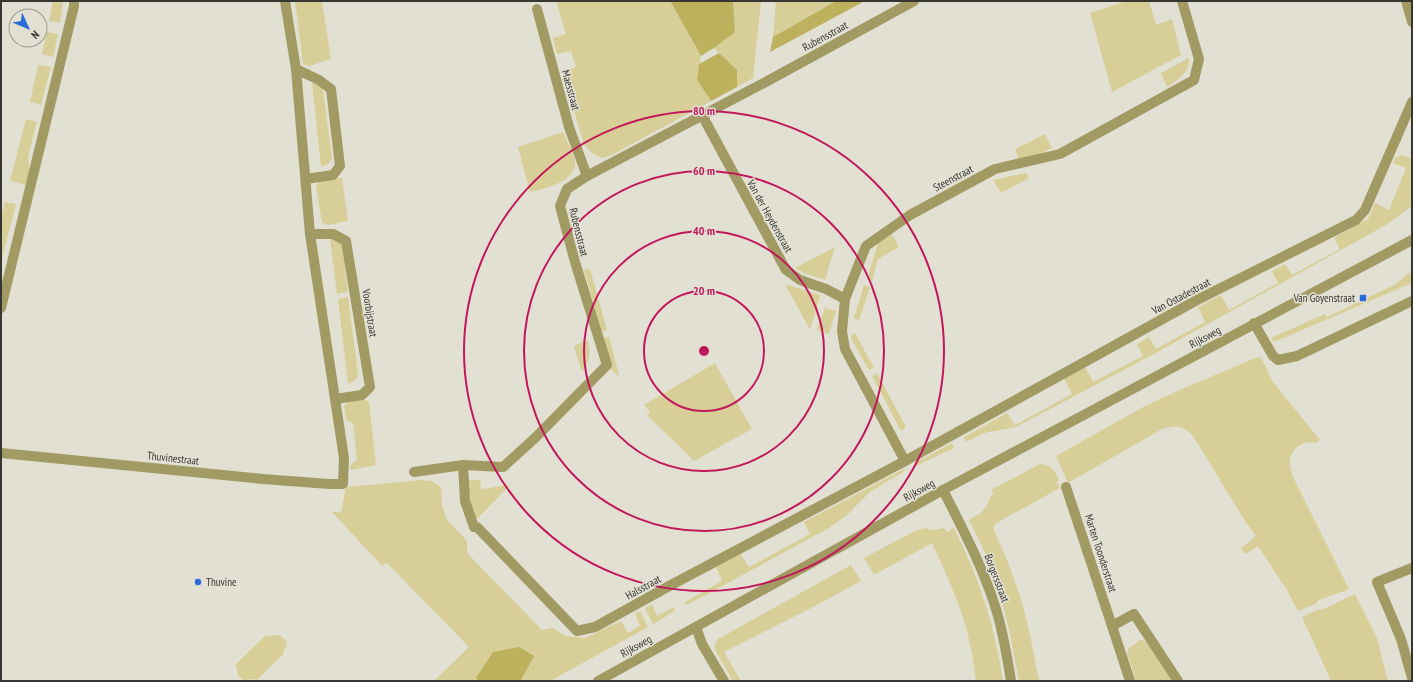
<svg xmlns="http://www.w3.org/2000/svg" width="1413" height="682" font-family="'PT Sans Narrow',sans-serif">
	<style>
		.green { fill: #d7cf97 }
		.forest { fill: #beb15e }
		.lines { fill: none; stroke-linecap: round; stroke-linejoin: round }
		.minor { stroke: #a29a63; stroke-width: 10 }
		.ring { fill: none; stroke: #c2185b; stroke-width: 2 }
		.poi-dot { fill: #296cd9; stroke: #e2e0d3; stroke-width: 1.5 }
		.labels { text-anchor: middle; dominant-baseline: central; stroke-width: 3; stroke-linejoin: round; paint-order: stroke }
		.street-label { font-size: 11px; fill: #373631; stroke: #e2e0d3 }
		.poi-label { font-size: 11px; fill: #373631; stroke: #e2e0d3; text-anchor: end }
		.centre { fill: #c2185b; stroke: #e2e0d3; stroke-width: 2 }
		.ring-label { font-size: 12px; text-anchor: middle; font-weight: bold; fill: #c2185b; stroke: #e2e0d3; stroke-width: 3; stroke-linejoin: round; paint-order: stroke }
	</style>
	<rect width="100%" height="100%" fill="#e2e0d3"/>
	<g class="green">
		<path d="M53,1h10l-3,22 -11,-2z"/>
		<path d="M295,1h27l9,58 -22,7 -6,-2z"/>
		<path d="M556,1h114l3,5 28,50 -4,24 14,21 -99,54 -10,3c-10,-4 -15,-8 -19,-17l-21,-69 14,-5 -5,-16 -14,3 -4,-16 13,-4z"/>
		<path d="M733,1h28l-8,77 -16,9 -1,-17 -22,-22 21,-16z"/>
		<path d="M776,1h60l-63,36z"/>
		<path d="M1127,1h22l7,24 16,-6 9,36 -69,37 -22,-79z"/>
		<path d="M47,32l11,2 -5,23 -11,-3z"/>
		<path d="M1189,58c0,16 -10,21 -22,29l-6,-14z"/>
		<path d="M38,65l13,2 -10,38 -11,-3z"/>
		<path d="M316,82l7,8 9,68c-3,6 -5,8 -11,8l-9,-83z"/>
		<path d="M26,119l11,3 -9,35 2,18 -4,10 -16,-4z"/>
		<path d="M563,132c4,9 10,20 12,29 3,20 -31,28 -45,31l-12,-45z"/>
		<path d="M1045,134l7,14 -12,6 -21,5 -4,-10z"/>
		<path d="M1402,155l10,4v47l-26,19 -234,130 -136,72 -32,6 -18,9 -2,-5 43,-24 8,12 57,-31 -8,-15 21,-12 8,15 50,-26 -6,-12 12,-7 7,12 49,-27 -7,-15 23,-12 8,15 49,-27 -6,-12 13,-7 7,11 48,-26 -6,-11 34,-19 7,-16 14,7 17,-42 -13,-5 2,-5z"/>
		<path d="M1026,173l3,5 -28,15 -8,-13z"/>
		<path d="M342,178l6,43 -21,4 -5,-3 -6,-36 5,-6z"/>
		<path d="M5,202l11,2 -15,57v-44z"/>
		<path d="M573,211l13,45 -5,2 -13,-46z"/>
		<path d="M892,234l7,13 -21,12 -6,22 -5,-2 11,-36z"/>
		<path d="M330,239l9,2 3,4 6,47 -11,2z"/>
		<path d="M835,247l-10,33 -21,-7 -9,-5z"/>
		<path d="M590,269l17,61 -5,2 -18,-62z"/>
		<path d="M1412,271v12l-138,59 -3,-4 54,-24 2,3 67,-32z"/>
		<path d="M785,284l35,11 -10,35z"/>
		<path d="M864,285l6,2 -11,33 -5,-2z"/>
		<path d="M348,297l10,77c-1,6 -4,8 -10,10l-10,-85z"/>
		<path d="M825,308l11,3 -7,23 -12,-4z"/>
		<path d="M855,333l19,35 -5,2 -17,-30 -1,-4z"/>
		<path d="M609,337l10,38 -1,1 -10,-10 -5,-28z"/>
		<path d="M588,340c3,15 2,20 -6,32l-8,-26z"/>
		<path d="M1258,357l4,2 11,23 47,58 -4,3c-14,-4 -27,7 -26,21 0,4 2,9 3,13l56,112 -32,12v2l-19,8 -11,-21 -29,-44 -13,8 -4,-6 15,-12 -9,-12 -54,-88c-11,-11 -16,-11 -31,-7l-94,54 -12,-27 89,-50 39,-18z"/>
		<path d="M715,363l37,66 -58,32 -47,-46 3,-4 -6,-6z"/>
		<path d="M877,373l29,54 -5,4 -29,-55z"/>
		<path d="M360,397l9,5 7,63 -25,5 -1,-4 7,-7 -4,-35 -7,-5 -2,-13 7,-8z"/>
		<path d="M952,443l2,5 -38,18 -1,-3z"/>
		<path d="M1041,464c11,2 13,6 18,16l-2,2 3,6 -60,33c-5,3 -7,5 -6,10 5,11 10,22 15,34 15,37 23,77 30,116h-20c-7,-38 -14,-77 -28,-114 -6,-16 -14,-31 -22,-47 7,-4 14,-7 18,-15 2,-4 2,-7 6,-11l-2,-4 47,-25z"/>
		<path d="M904,469l1,2 -35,21 -23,23 -18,13 -142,77 -2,-3 37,-21 -7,-16 25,-12 9,14 61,-33 -6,-12z"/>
		<path d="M422,480l10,1 9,6 1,18 5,15 20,21v12l75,77 11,-2 12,8 20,2 36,-17 7,12 12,-7 -5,-13 5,-2 8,16 -98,54h-116l35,-34 -82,-84 -5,3 -50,-54h9l5,-25z"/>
		<path d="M469,480h11l1,9 29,-4 -35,36 -12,-35z"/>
		<path d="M925,528l8,2 11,-2 3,4 7,-4c25,49 41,99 49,153h-27c-2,-12 -3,-25 -6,-37 -7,-35 -23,-68 -38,-101l-58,32 -10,-17 51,-27z"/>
		<path d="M851,565l10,16 -48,26 -89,45 17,29h-8l-18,-31 -1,-4 4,-7z"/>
		<path d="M1355,594l22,44 11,43h-57l-29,-64 17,-8 1,1 16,-6v-1z"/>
		<path d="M652,604l5,12 15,-8h2l1,3 -22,13 -8,-16z"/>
		<path d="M280,635l7,7 -4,12 -25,25 -15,1 -5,-4 -2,-12 29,-28z"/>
		<path d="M1140,640h3l4,3 25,38h-36l-9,-28 2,-5z"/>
	</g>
	<g class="forest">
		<path d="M670,1h63l2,31 -21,16 -13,8 -28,-50z"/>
		<path d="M836,1h29l-95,51 3,-15z"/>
		<path d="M719,53l18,17v17l-26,14 -14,-21 2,-16z"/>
		<path d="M519,647l15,9 -13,24 -2,1h-40l-3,-3 17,-26z"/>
	</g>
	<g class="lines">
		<g class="minor">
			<path d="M1406,1l6,21"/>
			<path d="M537,9l32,118 18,49"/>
			<path d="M296,69l23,11 12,9 9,77 -7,9 -27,4"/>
			<path d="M702,115l84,155 14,10 26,9 19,10"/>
			<path d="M310,234h23l13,7 24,146 -8,8 -27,4"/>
			<path d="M1,308l73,-302v-5"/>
			<path d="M1254,323l19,33 5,4 19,-4 115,-55"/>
			<path d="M1,453l262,26 66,5h14l1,-26 -34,-224 -14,-165 -11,-68"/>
			<path d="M905,461l-60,-112 -3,-18 3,-32 21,-53 44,-31 85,-46 65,-15 134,-74 5,-21 -17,-58"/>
			<path d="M463,465l2,36 9,26h3l100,104 18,-4 76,-42 234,-124 292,-161 159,-80 9,-10 47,-108"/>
			<path d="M414,472l49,-7 40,2 32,-29 72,-73 -32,-103 -15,-56 7,-17 20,-13 175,-92 152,-83"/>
			<path d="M1066,487l46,139 22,-12 44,67"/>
			<path d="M943,490c19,38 39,75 52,116 8,24 12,50 16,75"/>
			<path d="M1412,568l-35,14 24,57 11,39"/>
			<path d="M1112,626l18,55"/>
			<path d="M696,627l6,17 22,37"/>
			<path d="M598,681l345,-191 469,-250"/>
		</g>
	</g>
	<g class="ring">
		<circle cx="704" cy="351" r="60"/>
		<circle cx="704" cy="351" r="120"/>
		<circle cx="704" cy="351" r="180"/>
		<circle cx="704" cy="351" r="240"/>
	</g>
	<g class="poi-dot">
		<rect x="1359" y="294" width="8" height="8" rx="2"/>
		<circle cx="198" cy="582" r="4"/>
	</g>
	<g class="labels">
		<g class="street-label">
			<text transform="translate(825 36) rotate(-29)">Rubensstraat</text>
			<text transform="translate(571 90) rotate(75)">Maesstraat</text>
			<text transform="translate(953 178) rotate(-28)">Steenstraat</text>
			<text transform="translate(770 216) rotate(61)">Van der Heydenstraat</text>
			<text transform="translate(579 232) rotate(76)">Rubensstraat</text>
			<text transform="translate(1181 296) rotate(-28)">Van Ostadestraat</text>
			<text transform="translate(370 313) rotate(81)">Voorbijstraat</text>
			<text transform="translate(1205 337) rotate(-28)">Rijksweg</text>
			<text transform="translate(173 458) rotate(6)">Thuvinestraat</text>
			<text transform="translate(919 490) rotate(-29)">Rijksweg</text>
			<text transform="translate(1101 553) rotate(72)">Marten Toonderstraat</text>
			<text transform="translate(997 578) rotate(69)">Borgersstraat</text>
			<text transform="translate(643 587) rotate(-29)">Halsstraat</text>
			<text transform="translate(636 646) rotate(-29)">Rijksweg</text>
		</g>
		<g class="poi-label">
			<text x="1355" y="298">Van Goyenstraat</text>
			<text x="206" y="582" text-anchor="start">Thuvine</text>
		</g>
	</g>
	<circle cx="704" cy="351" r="6" class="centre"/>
	<g class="ring-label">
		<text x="704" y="115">80 m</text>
		<text x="704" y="175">60 m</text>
		<text x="704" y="235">40 m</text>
		<text x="704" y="295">20 m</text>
	</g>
	<rect width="1413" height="682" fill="none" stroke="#373631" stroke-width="4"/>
	<g transform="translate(28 28) rotate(134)"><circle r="19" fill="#e2e0d3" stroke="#9e9c92"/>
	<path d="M0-3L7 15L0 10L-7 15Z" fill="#296cd9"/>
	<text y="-6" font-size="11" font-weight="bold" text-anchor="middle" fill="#373631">N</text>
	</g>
</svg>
